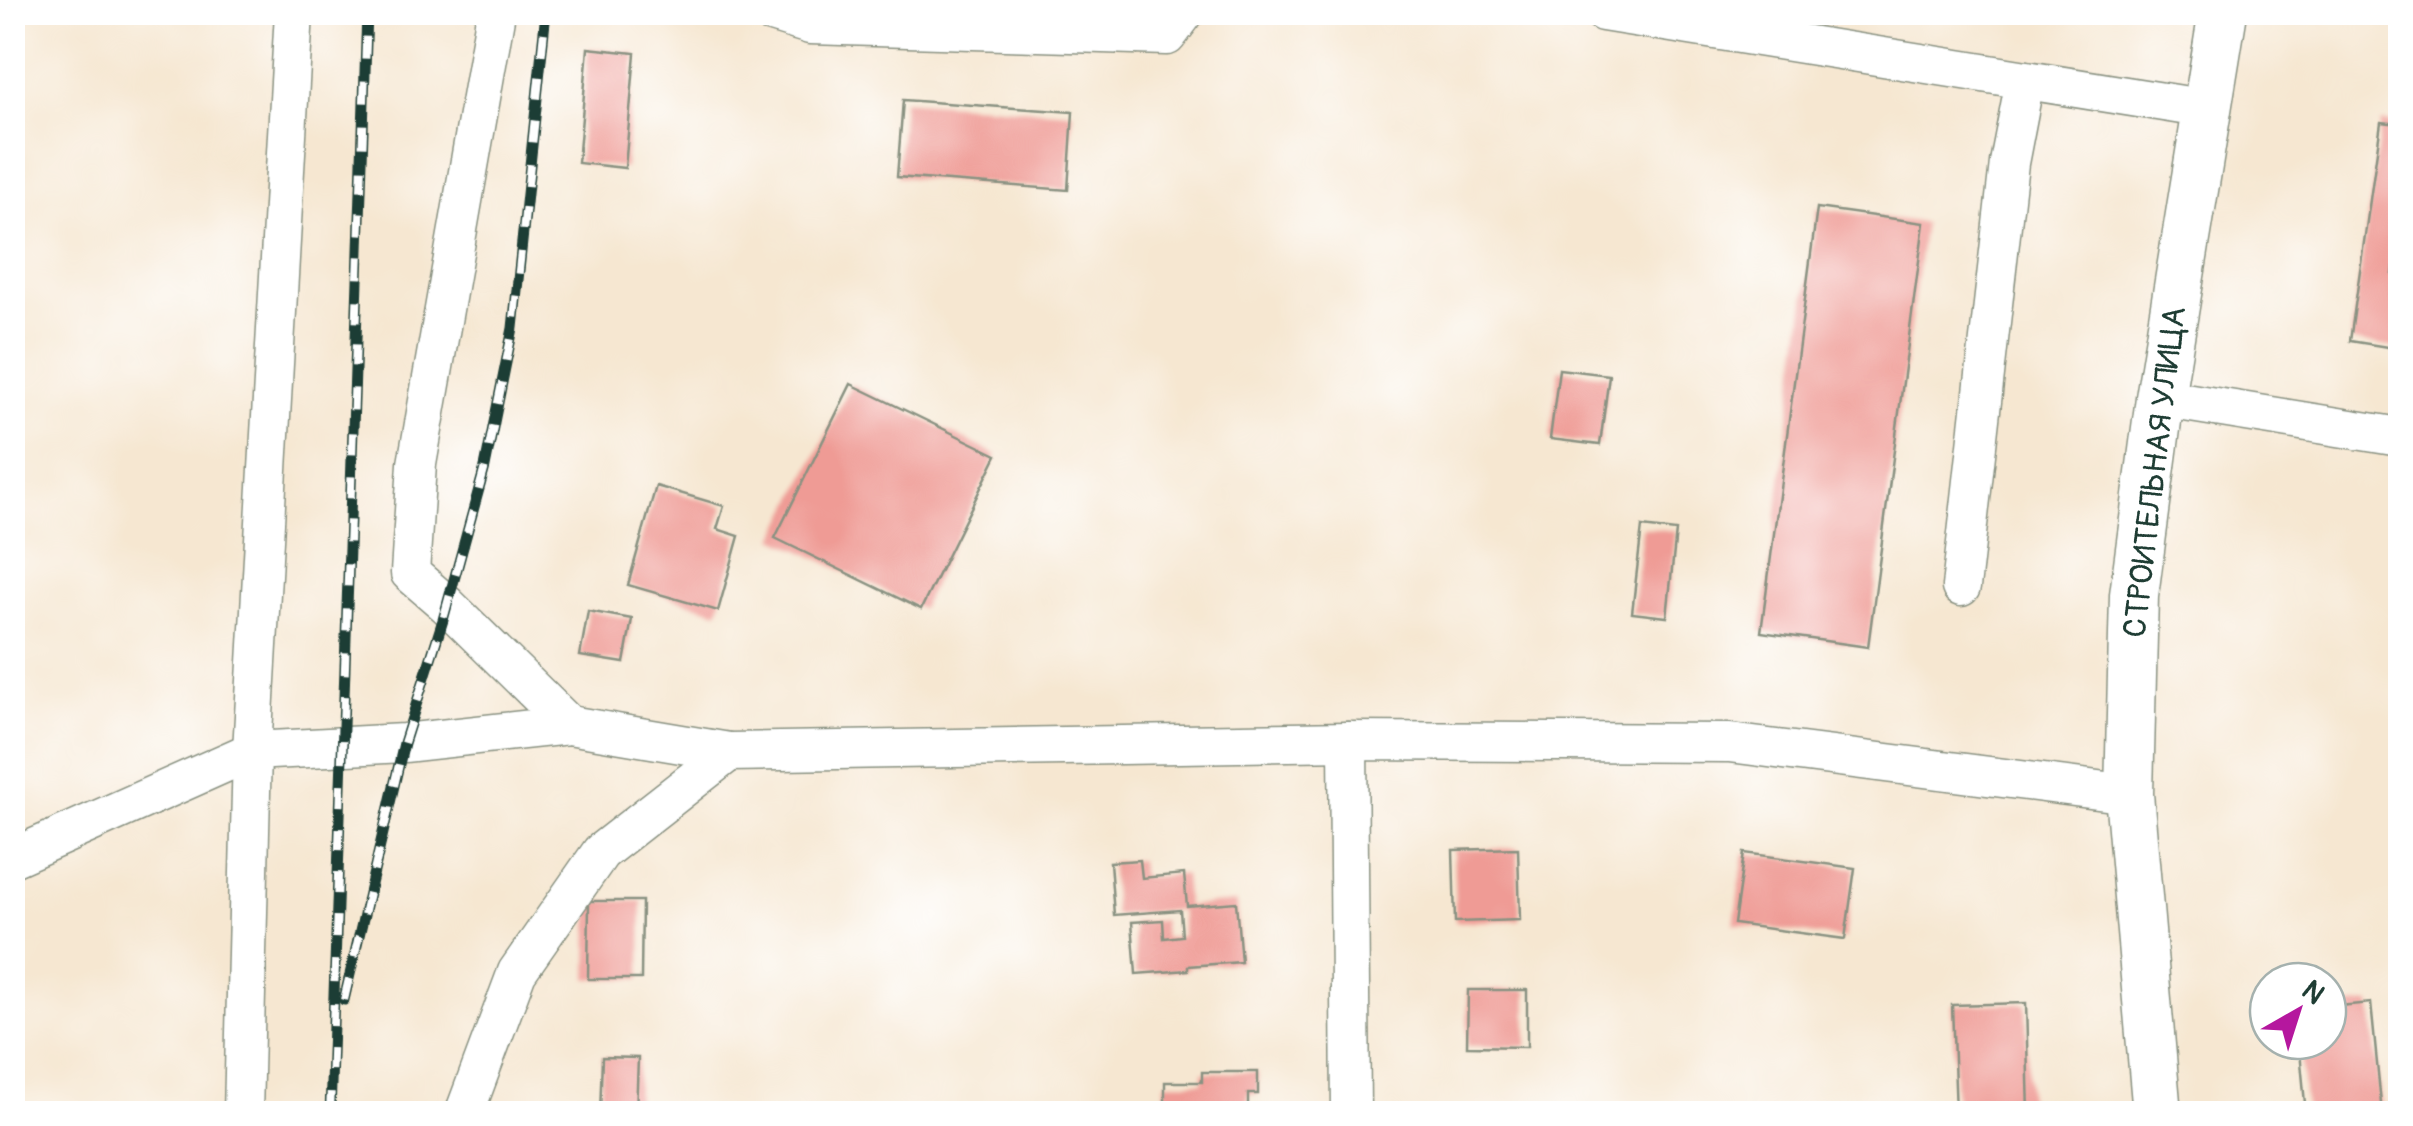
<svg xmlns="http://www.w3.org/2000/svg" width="2413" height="1126" font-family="Pangolin,sans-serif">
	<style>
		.building { fill: #ef9b95 }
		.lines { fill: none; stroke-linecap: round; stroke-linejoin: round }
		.minor-casing { stroke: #8a9282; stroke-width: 41 }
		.major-casing { stroke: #8a9282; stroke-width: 51 }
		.minor { stroke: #fff; stroke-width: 38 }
		.major { stroke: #fff; stroke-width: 48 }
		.rail-casing { stroke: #1f3d34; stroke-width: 11 }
		.rail { stroke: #fff; stroke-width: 8; stroke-dasharray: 22; stroke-linecap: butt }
		.labels { text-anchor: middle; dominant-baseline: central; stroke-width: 10; stroke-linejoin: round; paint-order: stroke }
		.street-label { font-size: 32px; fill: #1f3d34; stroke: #fff }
	</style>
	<rect width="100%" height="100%" fill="#fff"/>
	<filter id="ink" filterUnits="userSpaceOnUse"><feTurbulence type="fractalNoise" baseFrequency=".01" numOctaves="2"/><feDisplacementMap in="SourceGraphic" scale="20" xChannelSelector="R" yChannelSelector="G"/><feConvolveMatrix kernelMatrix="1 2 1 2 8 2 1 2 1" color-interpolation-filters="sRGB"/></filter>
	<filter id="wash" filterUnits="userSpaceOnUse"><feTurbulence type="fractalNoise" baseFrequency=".0048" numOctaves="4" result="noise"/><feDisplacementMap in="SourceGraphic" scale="40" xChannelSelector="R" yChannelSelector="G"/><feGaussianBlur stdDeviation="2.25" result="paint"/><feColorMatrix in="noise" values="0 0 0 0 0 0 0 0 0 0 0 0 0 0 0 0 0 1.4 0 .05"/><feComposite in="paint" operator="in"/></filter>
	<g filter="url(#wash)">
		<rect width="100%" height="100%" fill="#f6e7d1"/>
		<g id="blocks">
			<g class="building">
				<path d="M588,48l47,5 -10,115 -47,-5z"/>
				<path d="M903,100l170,12 -5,78 -171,-13z"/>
				<path d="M2381,122l19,2v100l-7,50 7,1v74l-50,-8z"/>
				<path d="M1817,208l107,15 -56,424 -107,-15z"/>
				<path d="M1559,369l50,6 -9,70 -50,-6z"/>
				<path d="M851,384l146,71 -76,154 -146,-71z"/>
				<path d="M656,486l68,20 -7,23 22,7 -21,75 -90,-26z"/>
				<path d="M1642,527l34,4 -9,86 -35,-4z"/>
				<path d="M588,611l44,8 -8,44 -44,-7z"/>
				<path d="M1518,848l2,72 -65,2 -2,-72z"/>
				<path d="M1744,853l111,15 -10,71 -111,-15z"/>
				<path d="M1140,860l2,18 42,-4 3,32 49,-4 5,60 -53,4v4l-52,4 -4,-52 31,-2 1,18 18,-2 -2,-26 -66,5 -4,-53z"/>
				<path d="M589,901h53l-1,78h-53z"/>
				<path d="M1468,990h59v57l-60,-1z"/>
				<path d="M2026,1003l3,111h-73l-4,-109z"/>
				<path d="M2371,1003l11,111h-76l-7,-73h29v-34z"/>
				<path d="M602,1057l36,1 -2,56h-36z"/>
				<path d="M1202,1072h56v22h-10v20h-83v-32h37z"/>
			</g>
		</g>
	</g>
	<g filter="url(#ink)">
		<use href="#blocks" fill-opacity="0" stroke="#8a9282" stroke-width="2.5"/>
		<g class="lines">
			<defs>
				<g id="minor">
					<path d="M496,12l-79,452 -7,109 37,32 122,120"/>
					<path d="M768,12l42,13 357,11 18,-24"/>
					<path d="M1603,12l604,97"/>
					<path d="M2160,398l240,39"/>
					<path d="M1961,587l48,-424 16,-83"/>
					<path d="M1348,741l3,373"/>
					<path d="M12,858l240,-107 152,-8 165,-18 160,27 619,-11 382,2 399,51"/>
					<path d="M243,1114l9,-363 42,-739"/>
					<path d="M464,1114l53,-142 84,-120 128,-100"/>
				</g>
				<path id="major" d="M2157,1114l-28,-320 5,-199 26,-197 63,-386"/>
			</defs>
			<use href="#minor" class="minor-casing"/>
			<use href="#major" class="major-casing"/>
			<use href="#minor" class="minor"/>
			<use href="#major" class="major"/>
			<defs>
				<g id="rail">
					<path d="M344,1000l60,-257 39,-123 42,-153 28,-139 33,-316"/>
					<path d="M330,1114l37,-1102"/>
				</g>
			</defs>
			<use href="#rail" class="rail-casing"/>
			<use href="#rail" class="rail"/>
		</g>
	</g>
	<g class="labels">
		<g class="street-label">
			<text transform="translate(2155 472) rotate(-83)">СТРОИТЕЛЬНАЯ УЛИЦА</text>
		</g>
	</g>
	<rect width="2413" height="1126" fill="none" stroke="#fff" stroke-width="50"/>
	<g transform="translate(2298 1011) rotate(39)"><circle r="48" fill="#ffffff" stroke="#a5b1ae" stroke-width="2.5"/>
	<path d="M0-8L18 38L0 25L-18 38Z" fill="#b5179e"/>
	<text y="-15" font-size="28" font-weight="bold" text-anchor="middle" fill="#1f3d34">N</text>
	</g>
</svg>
